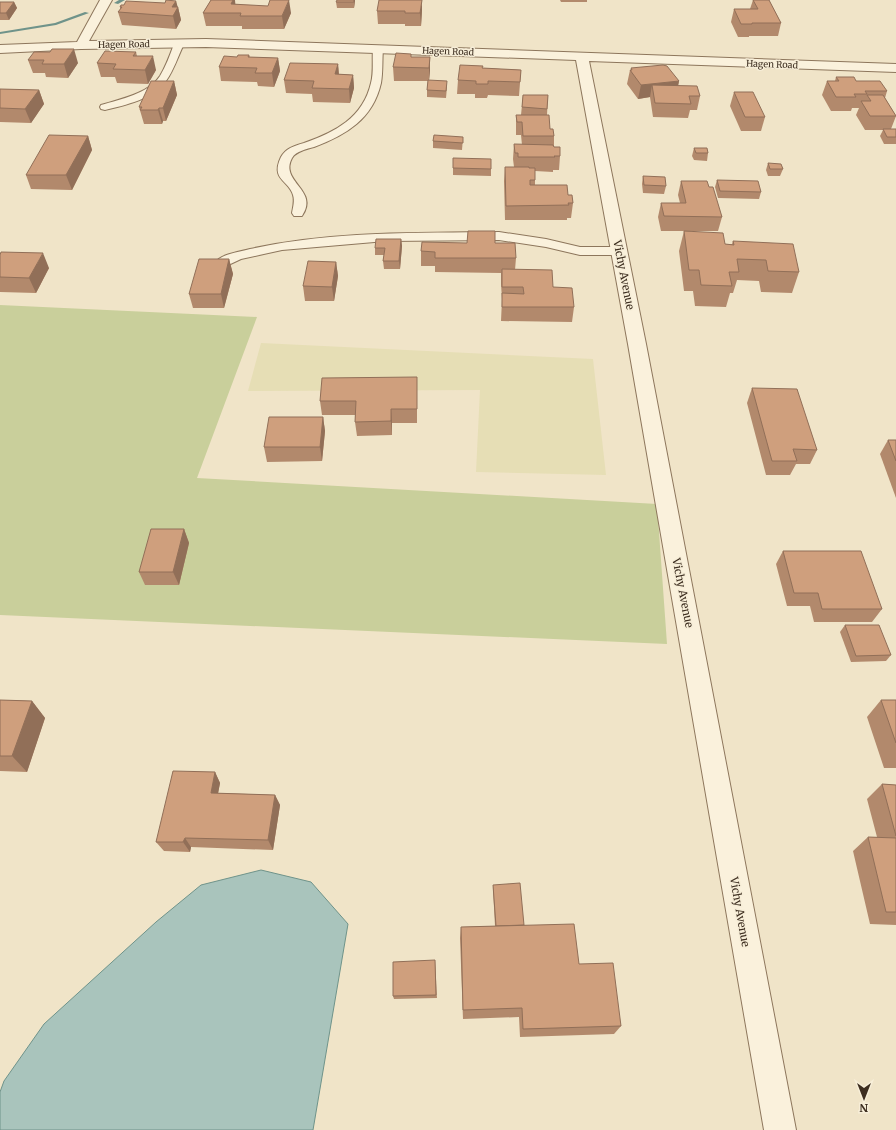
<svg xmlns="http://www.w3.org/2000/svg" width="896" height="1130" font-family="Merriweather,serif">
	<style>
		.farmland { fill: #e6deb5 }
		.green { fill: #c9cf9b }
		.water { fill: #a9c4bc; stroke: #6f938a }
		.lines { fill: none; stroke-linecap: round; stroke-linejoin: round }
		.stream { fill: #6f938a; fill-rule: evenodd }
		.service-casing { stroke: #8d765c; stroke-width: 2 }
		.minor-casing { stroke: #8d765c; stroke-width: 2 }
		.service { fill: #faf1dc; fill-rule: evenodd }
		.minor { fill: #faf1dc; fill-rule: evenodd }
		.wall { fill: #b2896c }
		.shaded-wall { fill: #916f58 }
		.building { fill: #cf9f7d; stroke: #916f58 }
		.labels { text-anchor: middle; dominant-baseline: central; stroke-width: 3; stroke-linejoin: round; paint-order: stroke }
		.far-street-label { font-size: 9px; fill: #3d2e20; stroke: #f7eed8 }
		.street-label { font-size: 11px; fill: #3d2e20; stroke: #f7eed8 }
	</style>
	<rect width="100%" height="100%" fill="#f0e4c8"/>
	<path class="farmland" d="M261,343l332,16 13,116 -130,-3 4,-82 -232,1z"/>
	<path class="green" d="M0,305l257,12 -60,161 460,26 10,140 -667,-29z"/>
	<path class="water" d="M261,870l50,12 37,42 -35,206h-313v-38l4,-11 40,-57 112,-102 45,-37z"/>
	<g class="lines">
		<g class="stream">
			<path d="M119,0h6l-7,4 -4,-1z"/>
			<path d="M85,12l4,1 -33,12 -56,9v-2l55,-9z"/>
		</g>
		<defs>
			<g id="service">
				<path d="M179,41l5,3c-6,12 -10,26 -18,37 -13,18 -40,24 -61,29l-4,-1 -1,-2 1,-2c20,-6 47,-11 59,-29 6,-10 10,-21 14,-32z"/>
				<path d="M378,46l5,3c-1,11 0,23 -2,34 -8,36 -35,52 -67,64 -7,2 -18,4 -22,11 -13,24 28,32 10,58h-8l-2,-3c1,-6 3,-12 1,-18 -4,-15 -23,-15 -12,-38 5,-9 13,-11 23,-14 31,-11 59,-25 67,-60 3,-11 1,-23 2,-34z"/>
				<path d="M499,232l47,7 34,8h39l4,1 2,3 -2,3 -4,1h-39l-34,-8 -47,-7 -113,1 -104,9 -41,9 -17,8h-8l-2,-3c6,-10 25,-12 36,-15 81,-18 166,-16 249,-17z"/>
			</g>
			<path id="minor" d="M100,0h12l-23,41 117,-2 690,25v8l-307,-11 57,283 150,786h-32l-136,-786 -52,-284 -370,-13 -125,2 -81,4v-8l77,-3z"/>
		</defs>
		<use href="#service" class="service-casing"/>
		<use href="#minor" class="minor-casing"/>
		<use href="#service" class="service"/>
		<use href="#minor" class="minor"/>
	</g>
	<g class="wall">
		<path d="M211,0h24v4l56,9 -7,16h-42v-3h-36l-3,-13z"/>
		<path d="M355,0l-1,8h-17l-1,-6z"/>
		<path d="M560,0h27v2h-26z"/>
		<path d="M753,0h16l12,23 -3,13h-29v1h-11l-7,-15 3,-13h16z"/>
		<path d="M176,1l1,6h1l3,13 -5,9 -54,-4 -4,-13 2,-2v-3l45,-4z"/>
		<path d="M0,2h14l3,6 -8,12h-9z"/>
		<path d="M422,10l-1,16h-16v-2h-27l-1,-13z"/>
		<path d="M50,52l28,11 -10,15 -22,-1 -1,-4h-12l-5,-13z"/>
		<path d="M136,52l1,4 19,14 -8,14 -31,-1 -2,-6h-14l-4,-14z"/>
		<path d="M249,55l1,2 28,1 2,13 -6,16 -16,-1 -1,-4 -36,-1 -2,-14 18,-10z"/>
		<path d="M411,57h19v13l-1,10 18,7 -1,11 -19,-1v-7l1,-9h-34l-1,-14z"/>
		<path d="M338,64l1,10 14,1 1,13 -4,15 -37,-1 -1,-8 -26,-1 -2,-13z"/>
		<path d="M483,68l38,2 -2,26 -31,-1 -1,3h-12v-4h-18l1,-14z"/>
		<path d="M631,68l48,13 -1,5 22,10 -3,14h-7l-2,8 -35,-1 -3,-20 -12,2 -11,-15 3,-14h1z"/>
		<path d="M836,77l20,4 31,10 -2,7 11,18 -5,13h5v15h-12l-4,-8 3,-6h-18l-9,-15 3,-7h-7l-1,3h-20l-9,-16 5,-14h8z"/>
		<path d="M174,81l3,14 -11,26h-3l-1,3h-18l-5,-17z"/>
		<path d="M0,89l39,1 5,14 -13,19 -31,-1z"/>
		<path d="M734,92l31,25 -4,14h-20l-11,-25z"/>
		<path d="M523,95h25l-1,20 3,14 4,7v11l6,9 -1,14h-6v2l-18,-1v14l33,10 5,8 -2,15h-4v2h-62l-1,-39 1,-14h9l-1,-8 1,-15 8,1 -1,-10h-5v-20h5z"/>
		<path d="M88,136l4,14 -20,40 -41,-1 -5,-14z"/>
		<path d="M463,137l-1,13 -29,-2v-7z"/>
		<path d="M694,148l14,5 -1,8 -13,-1 -2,-4z"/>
		<path d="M453,158l38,11v7l-38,-1z"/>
		<path d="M768,163l15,6 -3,7h-12l-2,-6z"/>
		<path d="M643,176l23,10 -2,8 -21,-1 -1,-9z"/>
		<path d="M717,180l44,12 -2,7 -41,-1 -3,-11z"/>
		<path d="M681,181l28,6 13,30 -4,14h-29l36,13h7l1,-3 66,31 -7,21 -31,-1 -2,-11 -22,-1 -4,13h-3l-4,14 -31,-1 -2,-15h-9l-5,-40 5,-20h-23l-3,-14 3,-14h19l-2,-8z"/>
		<path d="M401,239l1,7 -2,23h-16l-1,-8 1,-6h-9v-7z"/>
		<path d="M495,243l21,15 -1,12 38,17 21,20 -2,15 -71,-1 1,-22 -1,-15v-11l-66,-1v-6h-14v-15z"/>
		<path d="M0,255l49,13 -13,25 -36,-1z"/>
		<path d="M229,259l4,15 -9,34h-31l-4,-14z"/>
		<path d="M336,262l2,14 -4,25h-29l-2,-15z"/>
		<path d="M752,388l65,62 -7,14h-14l-6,11h-24l-19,-72z"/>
		<path d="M417,391v32h-25v12l-35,1 -2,-14v-7h-33l-2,-14z"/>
		<path d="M323,417l2,14 -3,30 -55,1 -3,-15z"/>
		<path d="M888,440h8v58l-16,-44z"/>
		<path d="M184,529l5,14 -10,42h-34l-6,-13z"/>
		<path d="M783,551l99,58 -10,13h-58l-4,-16h-23l-11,-42z"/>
		<path d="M845,625l46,30 -5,6 -35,1 -11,-30z"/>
		<path d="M0,700l32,1 13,17 -18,54 -27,-1z"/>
		<path d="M881,700h15v68h-12l-17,-51z"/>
		<path d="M215,772l5,11 -2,10 57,2 5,10 -7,45 -82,-3 -1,5 -26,-1 -8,-9z"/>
		<path d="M882,784l14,1v140l-26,-1 -17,-73 15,-14h9l-10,-38z"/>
		<path d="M493,885l31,40 55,39 42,62 -7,8 -94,3 -1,-20 -56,2 -3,-81 1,-11 34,-1 -2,-37z"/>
		<path d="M435,960l2,38 -43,1 -1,-3z"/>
	</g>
	<g class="shaded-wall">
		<path d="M233,0h2l1,11 -5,-7z"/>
		<path d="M289,0l2,13 -7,16 -2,-13z"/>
		<path d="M354,0h1l-1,8z"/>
		<path d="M422,0v10l-1,16 -1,-13z"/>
		<path d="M176,1l2,7v-1l3,13 -5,9 -3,-13 -1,-9z"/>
		<path d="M14,2l3,6 -8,12 -3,-7z"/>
		<path d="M74,49l4,14 -10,15 -4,-14z"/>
		<path d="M153,56l3,14 -8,14 -3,-14z"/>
		<path d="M430,57v13l-1,11v-13z"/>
		<path d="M278,58l2,13 -6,16 -2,-14z"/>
		<path d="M338,64l1,14 -4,-4z"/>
		<path d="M353,75l1,13 -4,15 -1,-14z"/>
		<path d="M174,81l3,14 -11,26 -3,-13z"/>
		<path d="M679,81l-3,14 -24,-10 -2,12 -12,2 3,-14z"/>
		<path d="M39,90l5,14 -13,19 -6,-14z"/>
		<path d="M159,108l4,13 -1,3 -4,-14z"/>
		<path d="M88,136l4,14 -20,40 -6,-15z"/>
		<path d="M401,239l1,7 -2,23 -1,-8z"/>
		<path d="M43,253l6,15 -13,25 -7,-15z"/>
		<path d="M229,259l4,15 -9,34 -3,-14z"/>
		<path d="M336,262l2,14 -4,25 -2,-14z"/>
		<path d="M391,409l1,14v12l-1,-14z"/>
		<path d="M323,417l2,14 -3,30 -2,-14z"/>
		<path d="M184,529l5,14 -10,42 -6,-13z"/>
		<path d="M32,701l13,17 -18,54 -15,-16z"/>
		<path d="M215,772l5,11 -4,21 -5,-11z"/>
		<path d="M275,795l5,10 -7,45 -5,-10z"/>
		<path d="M185,838l6,9 -1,5 -7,-10z"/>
	</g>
	<g class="building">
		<path d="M166,0l10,1 -4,6h6l-5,9 -55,-4 4,-5h-2l1,-2h3l2,-4 39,2z"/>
		<path d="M211,0h22l-2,4 37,2 2,-6h19l-7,16h-42l1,-3h-38z"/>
		<path d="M337,0h17v2h-18z"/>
		<path d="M379,0h43l-2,13h-15v-2h-28z"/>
		<path d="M753,0h16l12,23h-29v1h-11l-7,-15h24z"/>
		<path d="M0,2h14l-8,11h-6z"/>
		<path d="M52,49h22l-10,15h-22l2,-4h-16l6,-8h16z"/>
		<path d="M105,51l31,1 -3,4h20l-8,14 -32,-1 3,-5 -19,-1z"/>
		<path d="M396,53l15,1v3h19l-1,11 -36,-1z"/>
		<path d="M238,55h11l-1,2 30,1 -6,15h-17l2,-5 -38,-1 5,-11 13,1z"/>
		<path d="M290,63l48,1 -3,10 18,1 -4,14 -37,-1 2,-7 -30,-1z"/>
		<path d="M460,65l23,1 -1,2 39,2 -1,12 -32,-1v3h-12v-3l-18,-1z"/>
		<path d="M663,65l4,1 12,15 -38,4 -11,-15h2l-1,-2z"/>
		<path d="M836,77h18l2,4h24l7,10h-22l2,3h-13l2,3h-20l-9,-16h12z"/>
		<path d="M428,80l19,1 -1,10 -19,-1z"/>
		<path d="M151,81h23l-11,27h-4l-1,2h-18l2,-3h-3z"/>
		<path d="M652,85l45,1 3,10h-11l2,8 -36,-1z"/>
		<path d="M0,89l39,1 -14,19 -25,-1z"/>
		<path d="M734,92h19l12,25h-20z"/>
		<path d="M523,95h25l-1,14 -25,-2z"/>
		<path d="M867,95h16l13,21h-26l-9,-15h10z"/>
		<path d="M516,115h33l1,14h3l1,7h-31l-1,-14h-5z"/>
		<path d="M883,129h13v8h-9z"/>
		<path d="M49,135l39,1 -22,39h-40z"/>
		<path d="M434,135l29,2v6l-30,-2z"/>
		<path d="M514,144l39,1 1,2h6v9h-6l1,1h-37v-4h-3z"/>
		<path d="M694,148h13l1,5h-12z"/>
		<path d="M453,158l38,1v10l-38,-1z"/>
		<path d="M768,163l13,1 2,5h-13z"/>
		<path d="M505,167h24v1h6v12h-5v5h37l1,10h4l1,8h-5l1,2 -63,1z"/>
		<path d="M643,176l22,1 1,9 -22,-1z"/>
		<path d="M717,180l41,1 3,11 -41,-1z"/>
		<path d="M681,181h26l2,6h4l9,30 -58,-1 -3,-13h25z"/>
		<path d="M468,231h27v12h20l1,15h-81v-6l-14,-1 1,-9 45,1z"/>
		<path d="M684,231l39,2 2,11 9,1 -1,-4 60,3 6,28 -31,-1 -2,-11 -29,-1 2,13h-10l3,14 -31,-1 -2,-15h-10z"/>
		<path d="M376,239h25l-2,22h-16l2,-13h-10z"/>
		<path d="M1,252l42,1 -14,25 -29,-1v-22z"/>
		<path d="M199,259h30l-8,35h-32z"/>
		<path d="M308,261l28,1 -4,25 -29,-1z"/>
		<path d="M502,269l50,1 1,17 19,1 2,19h-72v-14l22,1 -1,-7h-21z"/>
		<path d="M417,377v32h-26v12l-36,1 1,-21h-36l2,-23z"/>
		<path d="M752,388l45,1 20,61 -24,-1 4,12h-25z"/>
		<path d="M269,417h54l-3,30h-56z"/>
		<path d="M888,440h8v21z"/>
		<path d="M151,529h33l-11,43h-34z"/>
		<path d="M783,551h78l21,58h-60l-4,-16h-24z"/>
		<path d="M845,625h34l12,30 -35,1z"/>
		<path d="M0,700l32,1 -20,55h-12z"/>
		<path d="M881,700h15v43z"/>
		<path d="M173,771l42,1 -4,21 64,2 -7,45 -83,-2 -2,4h-27z"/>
		<path d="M882,784l14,1v51z"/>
		<path d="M868,837l28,1v74h-10z"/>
		<path d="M520,883l4,42 -28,1 -3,-41z"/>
		<path d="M574,924l5,40 34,-1 8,63 -98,3 -1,-21 -59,2 -2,-83z"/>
		<path d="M435,960l1,35 -43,1v-34z"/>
	</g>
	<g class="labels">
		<g class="far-street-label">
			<text transform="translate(124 44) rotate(-1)">Hagen Road</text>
			<text transform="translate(448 51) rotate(2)">Hagen Road</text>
			<text transform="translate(772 64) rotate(2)">Hagen Road</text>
		</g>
		<g class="street-label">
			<text transform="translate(624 275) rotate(79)">Vichy Avenue</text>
			<text transform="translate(683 593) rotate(79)">Vichy Avenue</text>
			<text transform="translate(740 912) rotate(80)">Vichy Avenue</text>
		</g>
	</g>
	<g transform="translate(864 1098) rotate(180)" stroke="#f7eed8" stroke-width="3" paint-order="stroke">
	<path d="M0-3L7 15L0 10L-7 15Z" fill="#3d2e20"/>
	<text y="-6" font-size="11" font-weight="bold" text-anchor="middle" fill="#3d2e20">N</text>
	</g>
</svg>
